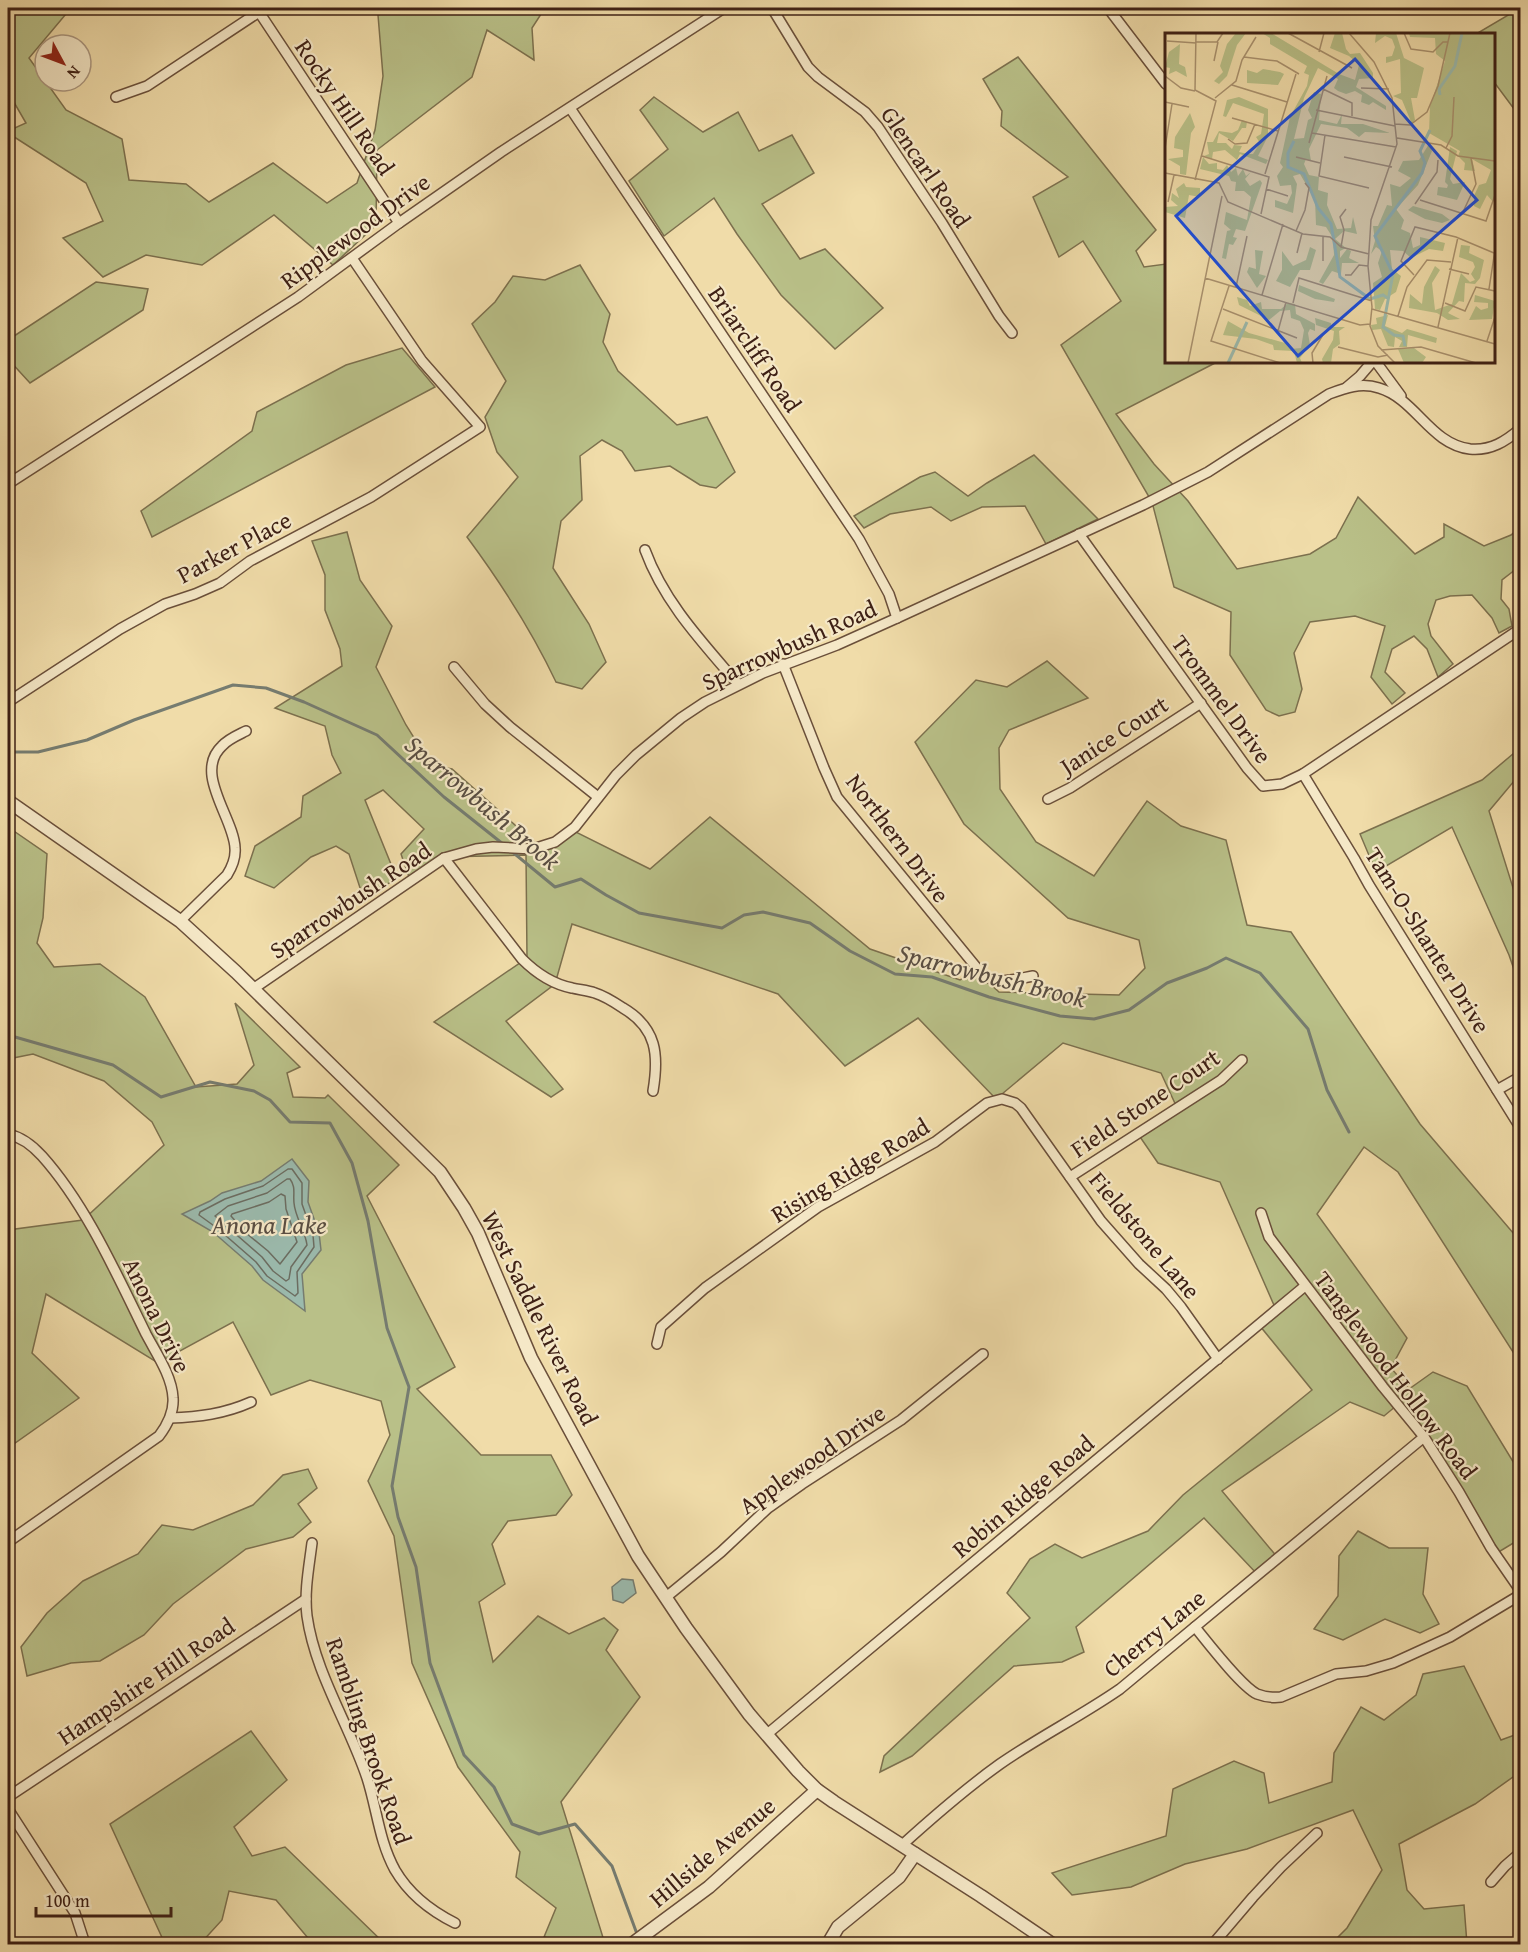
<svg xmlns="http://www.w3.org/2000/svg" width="1528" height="1952" font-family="'Gentium Book Plus',serif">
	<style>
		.green { fill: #b9c088; stroke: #7c704e; stroke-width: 1.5 }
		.water { fill: #9bbaad; stroke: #767c70; stroke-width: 1.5 }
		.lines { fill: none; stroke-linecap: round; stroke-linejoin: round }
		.shore { stroke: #6c6d61; stroke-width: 1.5 }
		.stream { stroke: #767c70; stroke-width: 3 }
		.minor-casing { stroke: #6a4f3a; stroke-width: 12 }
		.tertiary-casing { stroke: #6a4f3a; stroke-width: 15 }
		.minor { stroke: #f5e8c7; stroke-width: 9 }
		.tertiary { stroke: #f5e8c7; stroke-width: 12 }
		.labels { text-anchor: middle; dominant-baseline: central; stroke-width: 4.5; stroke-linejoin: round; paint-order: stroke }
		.street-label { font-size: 24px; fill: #3e2015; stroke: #f5e8c7 }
		.water-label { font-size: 26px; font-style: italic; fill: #5a4e43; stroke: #f5e8c7 }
		.inset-river { fill: none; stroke: #9bbaad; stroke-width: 3 }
		.inset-road { fill: none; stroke: #a9916e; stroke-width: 1.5 }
		.view { fill: #1d4ed8; fill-opacity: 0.15; stroke: #1d4ed8; stroke-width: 3 }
		.inset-edge { fill: none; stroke: #3e2015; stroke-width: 3 }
	</style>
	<rect width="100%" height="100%" fill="#f0dca9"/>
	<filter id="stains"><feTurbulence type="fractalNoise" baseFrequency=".00333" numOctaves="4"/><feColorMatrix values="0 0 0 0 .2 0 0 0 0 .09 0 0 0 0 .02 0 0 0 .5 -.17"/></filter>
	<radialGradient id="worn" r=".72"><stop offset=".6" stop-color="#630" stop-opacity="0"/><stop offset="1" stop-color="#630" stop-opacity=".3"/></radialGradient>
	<g class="green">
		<path d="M8,8h63l-42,50 37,52 56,29 7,41 57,4 23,18 64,-39 54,40 30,-20 18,-53 8,-54 -5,-61 17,-7h150l-13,20 2,32 -47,-30 -15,47 -95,73 -1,75 -43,40 -59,-50 -72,50 -56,-10 -43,22 -40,-39 40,-17 -17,-38 -78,-50v-2l18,-8 -18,-31z"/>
		<path d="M1520,8v109l-26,-35v-48h-18z"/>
		<path d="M1018,57l138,173 -20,21 8,16 22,-3v98h51l-101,52 38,50 34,37 49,68 73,-15 26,-16 22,-41 57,57 29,-17v-13l40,22 27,-11 9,-8v39l-18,14 -1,19 8,10 3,17 -13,7 -7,-15 -20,-23 -22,1 -14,4 -8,24 3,12 22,28 -15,13 -11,-28 -13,-13 -22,13 -7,23 20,21 -13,11 -21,-27 14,-51 -30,-10 -45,6 -16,31 8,36 -7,23 -16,4 -13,-6 -36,-55 1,-43 -57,-25 -22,-85 -91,-157 60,-44 -38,-60 -24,16 -26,-60 35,-20 -67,-51 1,-15 -19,-32z"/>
		<path d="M654,97l49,35 35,-20 21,39 33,-16 22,38 -52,31 38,55 25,-10 58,59 -48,41 -54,-54 -44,-61 -23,-36 -50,38 -35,-55 39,-32 -28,-39z"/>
		<path d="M580,265l30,49 -7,28 15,29 59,54 30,-8 28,55 -19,16 -16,-3 -30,-19 -35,5 -13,-20 -20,-11 -22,16 2,44 -21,21 -8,47 36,56 17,38 -24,27 -26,-7c-24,-51 -55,-99 -89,-145l51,-60 -21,-25 -12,-35 21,-36 -34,-57 23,-22 18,-26 32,4z"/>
		<path d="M96,282l52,7 -5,21 -113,73 -22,-24v-19z"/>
		<path d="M402,348l33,39 -283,150 -11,-26 111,-80 5,-19 89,-47z"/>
		<path d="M1034,455l64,64 -52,25 -21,-38 -43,1 -31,14 -20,-14 -41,7 -26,14 -10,-12 66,-39 15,-5 33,24 19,-13z"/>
		<path d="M347,532l13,48 32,46 -16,41 30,58 25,40 21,4 91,81 29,-20 78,39 60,-52 160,132 90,31 16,-9 23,21 120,3 26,-27 -6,-28 -71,-22 -104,-94 -49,-82 61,-62 31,7 40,-26 41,37 -79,32 -10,18 1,41 36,53 58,34 53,-75 34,25 45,14 21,85 44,7 129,192 100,117v122l-122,-191 -34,-25 -47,67 90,124 -16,30 18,21 24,-17 34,14 53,87v66l-23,14 -101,-147 -12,10 -34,-14 -128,89 56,67 -20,17 -54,-57 -128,109 8,25 -22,10 -48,4 -102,90 -32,16 4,-16 146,-138 -23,-25 23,-34 25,-15 27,14 66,-27 35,-36 129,-105 -52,-64 17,-14 -57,-130 -62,-19 -20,-29 40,-24 -17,-37 -98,-30 -67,56 -78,-81 -73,48 -67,-72 -206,-70 -17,60 -49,37 57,68 -12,8 -117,-75 93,-64 -1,-103 -85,2 -31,23 -9,-26 23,-25 -41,-39 -18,10 32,79 -34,18 -14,-43 -13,-8 -25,11 -37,31 -29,-12 10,-30 46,-29 2,-21 38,-23 -9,-18 -7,-29 -50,-18 67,-42 -2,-17 -15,-39v-35l-13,-34z"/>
		<path d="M1520,748v26l-31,37 31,99v77l-11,-32 -57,-128 -76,45 -16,-38 122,-54z"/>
		<path d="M8,827l39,27 -4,64 -6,25 17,24 46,-3 45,33 51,90 41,-3 17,-19 -19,-62 65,64 -13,6 6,24 32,1 3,-3 71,70 -32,31 88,171 -38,22 64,66h70l21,40 -16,20 -48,6 -16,23 13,40 -26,18 14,60 45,-46 31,18 35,-16 14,12 -12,20 34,47 -79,105 44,142h-34l-27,-7 12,-29 -40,-31 4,-25 -62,-85 -46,-104 -18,-127 -26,-55 22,-46 -9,-34 -71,-21 -39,15 -38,-73 -75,41 -112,-69 -14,59 47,45 -71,50v-218l75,-10 81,-75 -12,-23 -48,-41 -71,-27 -25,5z"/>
		<path d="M308,1469l9,19 -19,16 13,18 -18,15 -47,12 -73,55 -29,31 -44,26 -29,2 -44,13 -6,-29 26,-34 36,-32 55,-27 24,-29 31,5 60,-25 30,-30z"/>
		<path d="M1358,1531l31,17h39l-5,46 16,30 -19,9 -35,-14 -42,21 -29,-11 24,-33 1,-40z"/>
		<path d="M1464,1666l37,74 19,-7v39l-45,32 -76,40 8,46 17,19 40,-4 3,39h-136l16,-16 35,-58 -29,-60 -106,39 -62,15 -54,23 -59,8 -20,-22 114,-37 7,-47 61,-28 30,12 5,30 63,-21 2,-29 27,-46 23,13 32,-25 7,-21z"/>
		<path d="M251,1731l36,49 -53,47 18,29 33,-9 100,97h-72l-37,-44 -47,-9 -7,29 -22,24h-35l-55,-120z"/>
	</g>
	<g class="water">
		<path d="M292,1159l17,22 -1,21 11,31 2,17 -19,24 3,37 -42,-31 -11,-14 -39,-34 -31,-18 28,-13 12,-8 39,-12z"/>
		<path d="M622,1579l11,1 3,13 -13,10 -10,-3 -1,-13z"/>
	</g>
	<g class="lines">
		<g class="shore">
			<path d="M288,1169h4l10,14v21l11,31 1,12 -17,25 1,21 -3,3 -28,-20 -11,-14 -39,-34 -18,-13 1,-3 25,-13 38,-13z"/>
			<path d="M287,1179h3c6,8 3,14 4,24 1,14 11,27 13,42l-16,22 -2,12 -3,2 -13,-10 -11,-14 -47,-41 13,-10 39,-13z"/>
			<path d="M281,1194l4,2 1,13 11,33 -17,22 -12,-13 -22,-18 -15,-17 1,-2 37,-12z"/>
		</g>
		<g class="stream">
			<path d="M8,752h30l49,-12 47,-20 99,-35 33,3 38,14 73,33 67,62 59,47"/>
			<path d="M510,850l45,37 26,-8 25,16 33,18 83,15 22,-13 19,-3 47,11 40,28 45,23 37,3 57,20 71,19 34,3 35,-9 38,-27 40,-15 19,-10 34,15 48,56 19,61 22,42"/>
			<path d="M8,1035l105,30 48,32 49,-15 44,9 16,9 20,22 40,1 22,40 16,58 19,107 22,59 -17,99 6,31 18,50 14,96 34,92 30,32 18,37 27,10 36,-10 37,42 25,68"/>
		</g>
		<defs>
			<g id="minor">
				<path d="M772,8l36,59 10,10 47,35 13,15 64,96 57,93 13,17"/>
				<path d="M1108,8l58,76"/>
				<path d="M259,12l140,211"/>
				<path d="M116,97l31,-11 118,-78"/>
				<path d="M570,108l289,431 30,55 8,24"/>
				<path d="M1376,362l25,34"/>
				<path d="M1347,387l13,-11 12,-14"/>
				<path d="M8,484l290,-187 101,-74 102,-71 223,-144"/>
				<path d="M1079,534l168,234 16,18 19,-2 21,-10 217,-145"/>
				<path d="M645,550c19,52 57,92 93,134"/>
				<path d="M783,664l41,104 13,29 144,176c16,13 34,6 52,3"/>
				<path d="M454,667l31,37 25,23 88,70"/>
				<path d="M8,702l112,-73 45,-25 30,-10 25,-11 30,-22 121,-64 109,-70 -58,-66 -70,-103"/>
				<path d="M1303,774l51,84 15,27 151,242"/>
				<path d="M1048,799l22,-11 131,-85"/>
				<path d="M444,858l78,101c14,14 30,25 50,29 8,2 15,2 23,5 10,3 19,9 28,15 34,20 36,47 30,83"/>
				<path d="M180,921l47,-46c5,-8 9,-16 8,-27 -1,-30 -42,-75 -13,-102 6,-7 16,-11 24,-15"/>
				<path d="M253,989l191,-131 32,-9 17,-2 40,2 22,-7 20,-15 41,-52 20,-20 45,-37 24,-16 58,-29 74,-28 60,-27 246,-113 65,-33 121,-78c16,-6 32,-12 50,-6 37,11 51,56 91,61 21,2 36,-8 50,-20"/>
				<path d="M1497,1090l23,-13"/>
				<path d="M8,1134c13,3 24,11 34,22 44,49 75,119 104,178 10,19 26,42 27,64 1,14 -5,26 -14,38l-151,106"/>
				<path d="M1070,1177l151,-97 21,-20"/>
				<path d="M1261,1213l8,24 114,150 41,50 35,55 32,56 29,42"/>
				<path d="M657,1344l4,-17 44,-39 113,-81 117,-65 52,-39 15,-4 13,4 6,5 80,113 38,43 27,25 15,18 37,52"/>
				<path d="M170,1418c29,-1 54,-4 81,-16"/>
				<path d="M312,1543c-3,24 -8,49 -5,73 8,57 42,108 60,162 10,31 12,63 28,92 14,24 36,41 60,53"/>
				<path d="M665,1598l56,-46 47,-44 34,-24 99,-64 82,-66"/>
				<path d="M1195,1627c13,16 46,59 62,67 8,3 16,4 24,3l55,-23 30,-3 27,-8 57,-26 70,-42"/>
				<path d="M766,1735l539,-449"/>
				<path d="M8,1797l298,-198"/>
				<path d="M8,1809l67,104 10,31"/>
				<path d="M901,1846c32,-29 64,-57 99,-82 39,-27 81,-48 120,-75l304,-252"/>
				<path d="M1491,1882l14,-16 15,-13"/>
				<path d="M1213,1944l40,-47 28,-30 36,-34"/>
			</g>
			<g id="tertiary">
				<path d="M8,801l172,120 56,51 204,200 24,36 14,25 53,125 107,198 48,72 63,86 49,57 19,19 17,12 147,94 71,48"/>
				<path d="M632,1944l77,-57 108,-97"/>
				<path d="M828,1944l10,-17 61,-50 16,-23"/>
			</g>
		</defs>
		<use href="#minor" class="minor-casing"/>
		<use href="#tertiary" class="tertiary-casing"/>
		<use href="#minor" class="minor"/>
		<use href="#tertiary" class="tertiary"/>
	</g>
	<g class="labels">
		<g class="street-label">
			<text transform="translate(345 107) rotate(56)">Rocky Hill Road</text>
			<text transform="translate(926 167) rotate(56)">Glencarl Road</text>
			<text transform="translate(355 231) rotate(-36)">Ripplewood Drive</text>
			<text transform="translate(755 349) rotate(56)">Briarcliff Road</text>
			<text transform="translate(234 547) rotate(-28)">Parker Place</text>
			<text transform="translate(789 645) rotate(-24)">Sparrowbush Road</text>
			<text transform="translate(1222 699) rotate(54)">Trommel Drive</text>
			<text transform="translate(1114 735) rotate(-33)">Janice Court</text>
			<text transform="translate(898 838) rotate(53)">Northern Drive</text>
			<text transform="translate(350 900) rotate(-34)">Sparrowbush Road</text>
			<text transform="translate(1428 940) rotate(58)">Tam-O-Shanter Drive</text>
			<text transform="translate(1145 1103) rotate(-34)">Field Stone Court</text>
			<text transform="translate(850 1170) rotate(-31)">Rising Ridge Road</text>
			<text transform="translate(1145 1235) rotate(50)">Fieldstone Lane</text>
			<text transform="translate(157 1315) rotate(64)">Anona Drive</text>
			<text transform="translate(540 1318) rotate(64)">West Saddle River Road</text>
			<text transform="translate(1396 1375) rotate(53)">Tanglewood Hollow Road</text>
			<text transform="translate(812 1459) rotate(-35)">Applewood Drive</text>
			<text transform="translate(1023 1496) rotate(-40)">Robin Ridge Road</text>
			<text transform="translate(1154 1633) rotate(-39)">Cherry Lane</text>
			<text transform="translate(146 1681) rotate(-34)">Hampshire Hill Road</text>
			<text transform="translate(369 1741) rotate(71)">Rambling Brook Road</text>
			<text transform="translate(712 1852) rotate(-40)">Hillside Avenue</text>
		</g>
		<g class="water-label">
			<text transform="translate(483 802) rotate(40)">Sparrowbush Brook</text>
			<text transform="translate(992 975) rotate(14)">Sparrowbush Brook</text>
			<text x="269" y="1224">Anona Lake</text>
		</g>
	</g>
	<g transform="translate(1165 33)">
		<rect width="330" height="330" fill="#f0dca9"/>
		<path d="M71,0h10l-9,12 -10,31 -8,8 -5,-3 9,-9 -3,-6 7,-22zM97,0h9l68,41 16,6 4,-15 -10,-9 -19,-8 5,-15h7l4,16 4,5 10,-1 13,20v5l-14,1 -3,8 30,19v4l-13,-8 -4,3 -8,-3 1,-7 -7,-4 -9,3 -8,-3 -4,-3 4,-9 -20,-11 -14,30 -10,41 10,-1 4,-18 4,-2 -4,-8 6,-18 7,2 -2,26 18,4 5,-10 -1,10h22l27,9 -25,-1 -6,5 -12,-9 -26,-4 -12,25 2,12 -5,-2 -2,5 5,11 10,2 -1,13 10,3 -1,12 10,24 14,-1 2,-11 4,17 -13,-3 -9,8 11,9 -6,3v7l7,-9 4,2 -2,7 10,5h-17l-1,11 -9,-3 -9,13 -4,-2 15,-27 -1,-17 -7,-11 -10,-2 -1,-25 -15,-26 -7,2 4,8 -4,29 -18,-6v-7l12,4 5,-11 -1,-8 -11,1 -3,-10 6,-9 -3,-4 10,-46 17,-31 2,-11 -5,-2 3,-7 -37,-22v-6zM211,0h20l8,25 20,10 -7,30h-6l4,22 -3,4 -10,-24 -9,-4 8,-3 -1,-34 -14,4v-6l6,-1 3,-9 -3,-8 -7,-3 -10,7zM244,0h86v162l-2,7 -6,-7 -7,14 -6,-3v-10l5,-11 7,-2 5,-13 -19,-11 3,12 -11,-1 1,-7 -7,-7 2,-5 -31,-18 1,-27 15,-45 -9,-7 -1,-16 -25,-1zM15,11l-1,20 6,3 2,10 -11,-6 -7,3 1,-6 -5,-1 4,-15zM98,36l17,3 4,2 -6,11 -31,-2v-13l10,3zM74,64l29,12v27l-10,20 10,4 -2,4 -26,-10 -3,6 -12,-10 -12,2 -1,7 -8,-3 5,-2 -2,-12h6l6,-11 13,2 6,-3 4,-10 5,2 -1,6h-4l-9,13 -14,-8 -2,10h9l6,6 2,-4 8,1 -3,6 9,2h5l7,-11 -4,-6 5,-3 3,-20 -31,-11 -7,14 -3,-1 4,-16zM25,80l5,14 -4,6 -5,42 -6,-1v-8l-12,-7 15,-2v-7l-9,-2 1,-11zM264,111l3,7 -14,34 -22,24 8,11 -3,9 9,4 3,15 7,-3v-8l25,6 -2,8 -14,-2 -18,9 -8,-7 -13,-1 2,19 9,7 -5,16 -11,7 -5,11 -5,-1 -2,-26 9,-6 -4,-14 4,-12 -6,-4 -5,7 4,-13 -2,-15h5l9,-21 5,1 -2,-22 10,3 11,-9 -13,-7 5,-10 16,-1zM285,114l7,4 -7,28 3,5 12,-2 -8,18 -20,-5 1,-8 9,1 1,-3 -3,-3zM38,124l6,7 8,-1v6l6,1 4,-5 4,7 5,-4 2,8 5,-7 3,7 5,-4 -6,7 5,7 10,-6 2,3 -17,48 -9,-2 -3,8 4,1 -4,7 -4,-1 -3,15 -4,-1 5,-27 4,-1 -7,-6 2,-12 21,8 4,-23 -7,-6h-9l1,-9 -5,-1 -2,-5 -29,-7zM19,150l2,4 14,1v9l-11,-2 -4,23 -20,-6v-5l13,-1 -7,-6 1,-7 7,5 -3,-9zM248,173l29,8 8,6 -8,3 -17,-4 -17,-9zM296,212l9,1 -1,7 15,7 -4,18 -5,6 -10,-1 -1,19 -5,-1 -11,12 12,6 -12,1 -11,-7 -28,-5 1,-14 12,10 2,-17 11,-21 5,4 -8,13 3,27 17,-6 9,-31 9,9 5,-2 -4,-6 4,-7 -2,-5 -14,-5zM145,214l6,3 -6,20h-10l-10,17 -14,-6 6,-11v-19l11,15 13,-6zM90,217l8,1 -4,23 7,2 -9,12 -10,-16 2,-5 7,2zM134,252l36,14 -1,3 -19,-3 -17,-8zM310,262l20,6 -3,18 -23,1 7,-14 5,4 7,-2v-5l-14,-1zM72,264l10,3 3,6 11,-4 1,7h19l7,-6 7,1 1,10 19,10v7l-5,-2 -2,4 2,12 -10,13 2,5h-5l-3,-12 -20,-1 -1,-5 -17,-6 -33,-4 5,-14 21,12 36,10 6,6 10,-1 3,-18 -4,-9 -9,-3 -1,-8 -10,1 -11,9 -30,-15zM223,282l-3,11 17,7 5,-4 14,4 16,5 -1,5 -28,-8 -1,12h-8l3,-6 -7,-4 -1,10 -6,-1 -7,-17 -9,1 -1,-5 6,-1 -1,-6zM150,285l16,5v4h14l-6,4 1,13 -7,5 -2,14h-8l-1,-4 11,-19 1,-9 -18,-6zM249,315l12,9 -4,6h-18l-6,-14z" fill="#b9c088"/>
		<path class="inset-river" d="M275,62l-1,-6 16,-23 7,-33M129,108l-6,12v14l16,7 14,34 13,16 9,53 30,22 13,-4 6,4M240,313l-2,-10 -9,-1 -11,-8 10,-53 -18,-38 47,-63 3,-10 -5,-12 10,-21M63,330l19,-41"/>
		<path class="inset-road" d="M123,0l64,35M184,0l25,29 18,36 5,46 -26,76 -3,46 4,41 -2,19 8,20 17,17M239,0l7,16 22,3 10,-10h5M2,8l29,2M31,9h21l6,-9M154,19l5,-19M79,24l33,4 22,13M49,28l4,-19M0,43l16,12 14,3M67,52l55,17M196,55l28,1M158,56l29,14v13M50,65l21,-17 6,-21 14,-23M0,69l24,5M151,77l79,16M67,85l46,13M230,91l15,1 17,-13 11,-26 12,-53M147,100l84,14M160,102l-6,41 50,12M232,105l44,7 17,11 37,5M63,106l7,5 12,-1 8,-19M144,110l18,-67M0,115l7,-44M281,115l6,-12 2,-39M37,123l67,21 -8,37M131,124l24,6M179,124l48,10M0,140l54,10 9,19 75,32 27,3 11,10 28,7M100,141l31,-100M30,147l21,-79 -21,-11 1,-57M101,156l22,7M255,167l66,21 9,-26M3,169l6,-27M250,171l22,-32 1,-12M298,179l13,-28 -5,-26M131,198l9,-21 4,-22 -4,-5M176,214l3,-17 -4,-13 6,-8M132,220l5,-20M158,228v-24M284,236l20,5M180,242h6l8,-10 9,1M249,242l-13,-14 14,-34 41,10 38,16M40,245l155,47 10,-1M64,253l-18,55 69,22M71,254l11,-51M324,256l6,-39M97,262l21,-71M128,270l6,-25 73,23M280,270l20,8 11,-24 19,4M58,276l74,29M207,276l123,35M233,283l9,-29 20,-27 24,2M273,294l20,-90M113,298l8,-29M322,308l8,-24M173,314l40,10 10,-2M216,317l40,-3 55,16M23,330l34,-167M148,330l-1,-10 12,-20"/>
		<path class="view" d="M190,26l122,141 -179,156 -122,-140z"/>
		<rect width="330" height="330" class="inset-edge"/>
	</g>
	<rect width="1528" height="1952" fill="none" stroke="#f0dca9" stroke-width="30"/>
	<rect x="9" y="9" width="1510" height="1934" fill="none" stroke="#3e2015" stroke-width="3"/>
	<rect x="15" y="15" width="1498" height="1922" fill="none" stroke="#3e2015" stroke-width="1.5"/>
	<g transform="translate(63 63) rotate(131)"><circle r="28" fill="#f5e8c7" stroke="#ac9880" stroke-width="1.5"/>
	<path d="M0-4.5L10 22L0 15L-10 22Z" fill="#8f2418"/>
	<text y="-9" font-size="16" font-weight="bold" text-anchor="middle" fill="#3e2015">N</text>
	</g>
	<path d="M36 1907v9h135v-9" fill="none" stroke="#3e2015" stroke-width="3"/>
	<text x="45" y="1907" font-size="18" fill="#3e2015" stroke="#f5e8c7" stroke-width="4.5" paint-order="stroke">100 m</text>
	<rect width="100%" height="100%" filter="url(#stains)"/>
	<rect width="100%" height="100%" fill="url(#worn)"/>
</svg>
